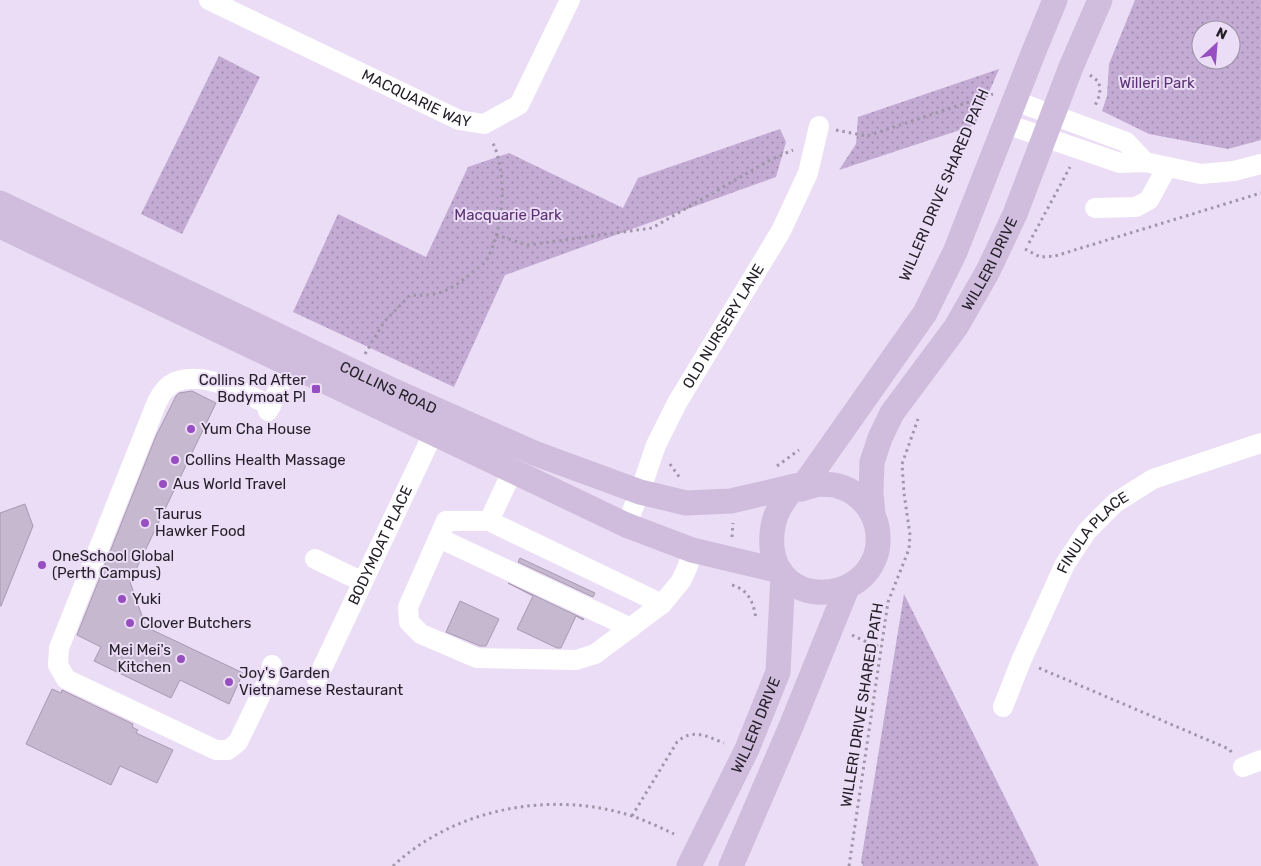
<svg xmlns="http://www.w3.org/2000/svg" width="1261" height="866" font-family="Rubik,sans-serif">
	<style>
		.green { fill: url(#green-dots); fill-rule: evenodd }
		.building { fill: #c5b8cf; stroke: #a79ab0 }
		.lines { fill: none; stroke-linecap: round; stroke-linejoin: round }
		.path { stroke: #a096a8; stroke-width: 3; stroke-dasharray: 2.5 4; stroke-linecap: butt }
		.minor { stroke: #fff; stroke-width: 20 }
		.major { stroke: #d0bdde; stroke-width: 25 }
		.poi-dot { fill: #964ec1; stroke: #ebddf5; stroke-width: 2 }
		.labels { text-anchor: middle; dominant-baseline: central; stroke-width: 4; stroke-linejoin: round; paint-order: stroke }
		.park-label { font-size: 15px; fill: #593172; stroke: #ebddf5 }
		.street-label { font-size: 15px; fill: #231e27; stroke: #ebddf5 }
		.poi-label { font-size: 15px; fill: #231e27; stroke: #ebddf5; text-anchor: start }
	</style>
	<defs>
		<pattern id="green-dots" width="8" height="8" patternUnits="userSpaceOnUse" patternTransform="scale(1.25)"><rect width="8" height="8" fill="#c3abd4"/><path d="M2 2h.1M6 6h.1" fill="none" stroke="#9e8bac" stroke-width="1.8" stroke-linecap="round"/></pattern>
	</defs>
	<rect width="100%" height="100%" fill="#ebddf5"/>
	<g class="green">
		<path d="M1135,0h126v140l-33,9 -79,-15 -47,-23 5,-15 2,-32zM1201,30h30v30h-30z"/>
		<path d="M219,56l41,21 -78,157 -41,-20z"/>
		<path d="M999,69l-24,56 -136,45 17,-26 2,-27z"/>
		<path d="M780,129l6,13 -10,35 -271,98 -51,112 -161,-75 45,-98 88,43 42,-90 41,-14 114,55 15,-30z"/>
		<path d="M904,594l135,272h-176l-2,-4z"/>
	</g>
	<g class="building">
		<path d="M192,391l24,12 -86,179 16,45 97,46 -14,31 -49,-24 -9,18 -77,-37 7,-14 -24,-12 79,-199 20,-40 3,-3z"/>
		<path d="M25,504l8,22 -32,80h-1v-93z"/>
		<path d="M520,558l75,35 -2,4 -75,-35z"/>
		<path d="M508,583l76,36 -1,1 -7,-4 -15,32h-4l-40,-19 16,-33z"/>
		<path d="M460,601l39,18 -13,27h-6l-34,-14z"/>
		<path d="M52,689l9,4 1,-3 71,34 -1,3 6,3 -2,3 37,17 -16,33 -37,-17 -9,19 -85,-41z"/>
	</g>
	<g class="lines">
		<g class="path">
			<path d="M1090,75l9,7 1,12 -6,14"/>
			<path d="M836,130l31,6 126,-42"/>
			<path d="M496,235l32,10 124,-17 118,-68 23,-10"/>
			<path d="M1029,243l41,-76"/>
			<path d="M1025,249l15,8 15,-1 206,-63"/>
			<path d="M365,354l19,-32 26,-27c30,2 41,-5 63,-23 4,-4 11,-8 14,-13 17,-31 21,-86 5,-118"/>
			<path d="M670,464l10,14"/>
			<path d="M777,466l22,-16"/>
			<path d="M732,537l1,-14"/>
			<path d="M732,585c17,5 22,18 24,35"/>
			<path d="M852,635l19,9 10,3"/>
			<path d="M1039,668l190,81 3,4"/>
			<path d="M632,816l45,-74c16,-14 29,-6 47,1"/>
			<path d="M393,866c62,-58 159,-76 239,-50 15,5 29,12 42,18"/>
			<path d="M849,866l39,-264 21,-53 1,-14 -6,-42 -2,-29 16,-45"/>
		</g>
		<g class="minor">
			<path id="s1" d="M209,0l250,120 25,4 35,-19 51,-105"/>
			<path d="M1015,101l111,41 19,20"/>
			<path d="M1006,124l114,39 25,-1 56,12 33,-3 27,-7"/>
			<path d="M1095,208l41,-1 13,-7 18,-33"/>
			<path d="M271,406c-26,-13 -67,-36 -96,-24 -9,4 -14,12 -18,20l-98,246 -1,17 8,14 150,71h12l10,-8 31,-64 2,-6 1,-7"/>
			<path d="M268,411l28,-60"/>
			<path d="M518,459l-29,62h-43l-38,86 1,15 12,12 56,24 99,2 19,-6 67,-50 19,-23 7,-15 4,-16"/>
			<path d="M489,521l173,83"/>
			<path id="s2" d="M626,525l14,-33 16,-47 21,-42 104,-172 27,-58 11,-47"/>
			<path d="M439,538l192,90"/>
			<path d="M315,559l48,23"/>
			<path id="s3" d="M317,679l122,-258"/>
			<path id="s4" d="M1003,707l18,-46 44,-97 22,-33 28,-28 38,-24 108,-36"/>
			<path d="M1243,767l18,-7"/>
		</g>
		<g class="major">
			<path id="s5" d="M0,203l394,188 140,62 106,39 46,11 45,-2 64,-15"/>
			<path d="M0,226l626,299 66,25 88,21"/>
			<path d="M819,484c6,1 14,0 19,2 16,4 30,17 36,32 5,11 5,21 3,33 -14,55 -99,56 -105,-3 -2,-27 6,-42 23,-62l6,3z"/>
			<path d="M801,489l124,-176 30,-61 79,-201 21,-51"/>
			<path id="s6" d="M873,515l-2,-22 1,-31 8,-24 12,-25 64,-86 32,-56 27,-57 56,-147 29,-67"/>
			<path id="s7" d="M689,866l58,-117 31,-77 5,-97"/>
			<path d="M731,866l61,-142 55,-136"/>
		</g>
	</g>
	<g class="poi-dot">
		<rect x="311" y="384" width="10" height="10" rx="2.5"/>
		<circle cx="191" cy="429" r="5"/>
		<circle cx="175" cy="460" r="5"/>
		<circle cx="163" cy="484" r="5"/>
		<circle cx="145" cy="523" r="5"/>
		<circle cx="42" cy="565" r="5"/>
		<circle cx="122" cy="599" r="5"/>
		<circle cx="130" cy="623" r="5"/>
		<circle cx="181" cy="659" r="5"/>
		<circle cx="229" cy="682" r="5"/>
	</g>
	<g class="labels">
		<g class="park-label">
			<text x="1157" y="83">Willeri Park</text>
			<text x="508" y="215">Macquarie Park</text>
		</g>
		<g class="street-label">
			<text stroke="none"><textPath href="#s1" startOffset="230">MACQUARIE WAY</textPath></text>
			<text transform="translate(944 185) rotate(-67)">WILLERI DRIVE SHARED PATH</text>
			<text stroke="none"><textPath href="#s6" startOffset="285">WILLERI DRIVE</textPath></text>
			<text stroke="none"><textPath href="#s2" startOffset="222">OLD NURSERY LANE</textPath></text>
			<text stroke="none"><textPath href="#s5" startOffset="430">COLLINS ROAD</textPath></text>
			<text stroke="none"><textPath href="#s4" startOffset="198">FINULA PLACE</textPath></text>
			<text stroke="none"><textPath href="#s3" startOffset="148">BODYMOAT PLACE</textPath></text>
			<text transform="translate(862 705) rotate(-81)">WILLERI DRIVE SHARED PATH</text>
			<text stroke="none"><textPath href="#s7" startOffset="156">WILLERI DRIVE</textPath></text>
		</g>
		<g class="poi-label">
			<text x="306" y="380" text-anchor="end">Collins Rd After<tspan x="306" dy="17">Bodymoat Pl</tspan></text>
			<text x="201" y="429">Yum Cha House</text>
			<text x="185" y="460">Collins Health Massage</text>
			<text x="173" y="484">Aus World Travel</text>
			<text x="155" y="514">Taurus<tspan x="155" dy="17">Hawker Food</tspan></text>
			<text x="52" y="556">OneSchool Global<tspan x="52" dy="17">(Perth Campus)</tspan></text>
			<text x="132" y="599">Yuki</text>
			<text x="140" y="623">Clover Butchers</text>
			<text x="171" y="650" text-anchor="end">Mei Mei's<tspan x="171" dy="17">Kitchen</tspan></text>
			<text x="239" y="673">Joy's Garden<tspan x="239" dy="17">Vietnamese Restaurant</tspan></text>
		</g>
	</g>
	<g transform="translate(1216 45) rotate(26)"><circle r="24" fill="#ebddf5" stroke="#9b91a3"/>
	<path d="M0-4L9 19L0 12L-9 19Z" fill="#964ec1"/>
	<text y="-8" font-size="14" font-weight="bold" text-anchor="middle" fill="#231e27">N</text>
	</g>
</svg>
